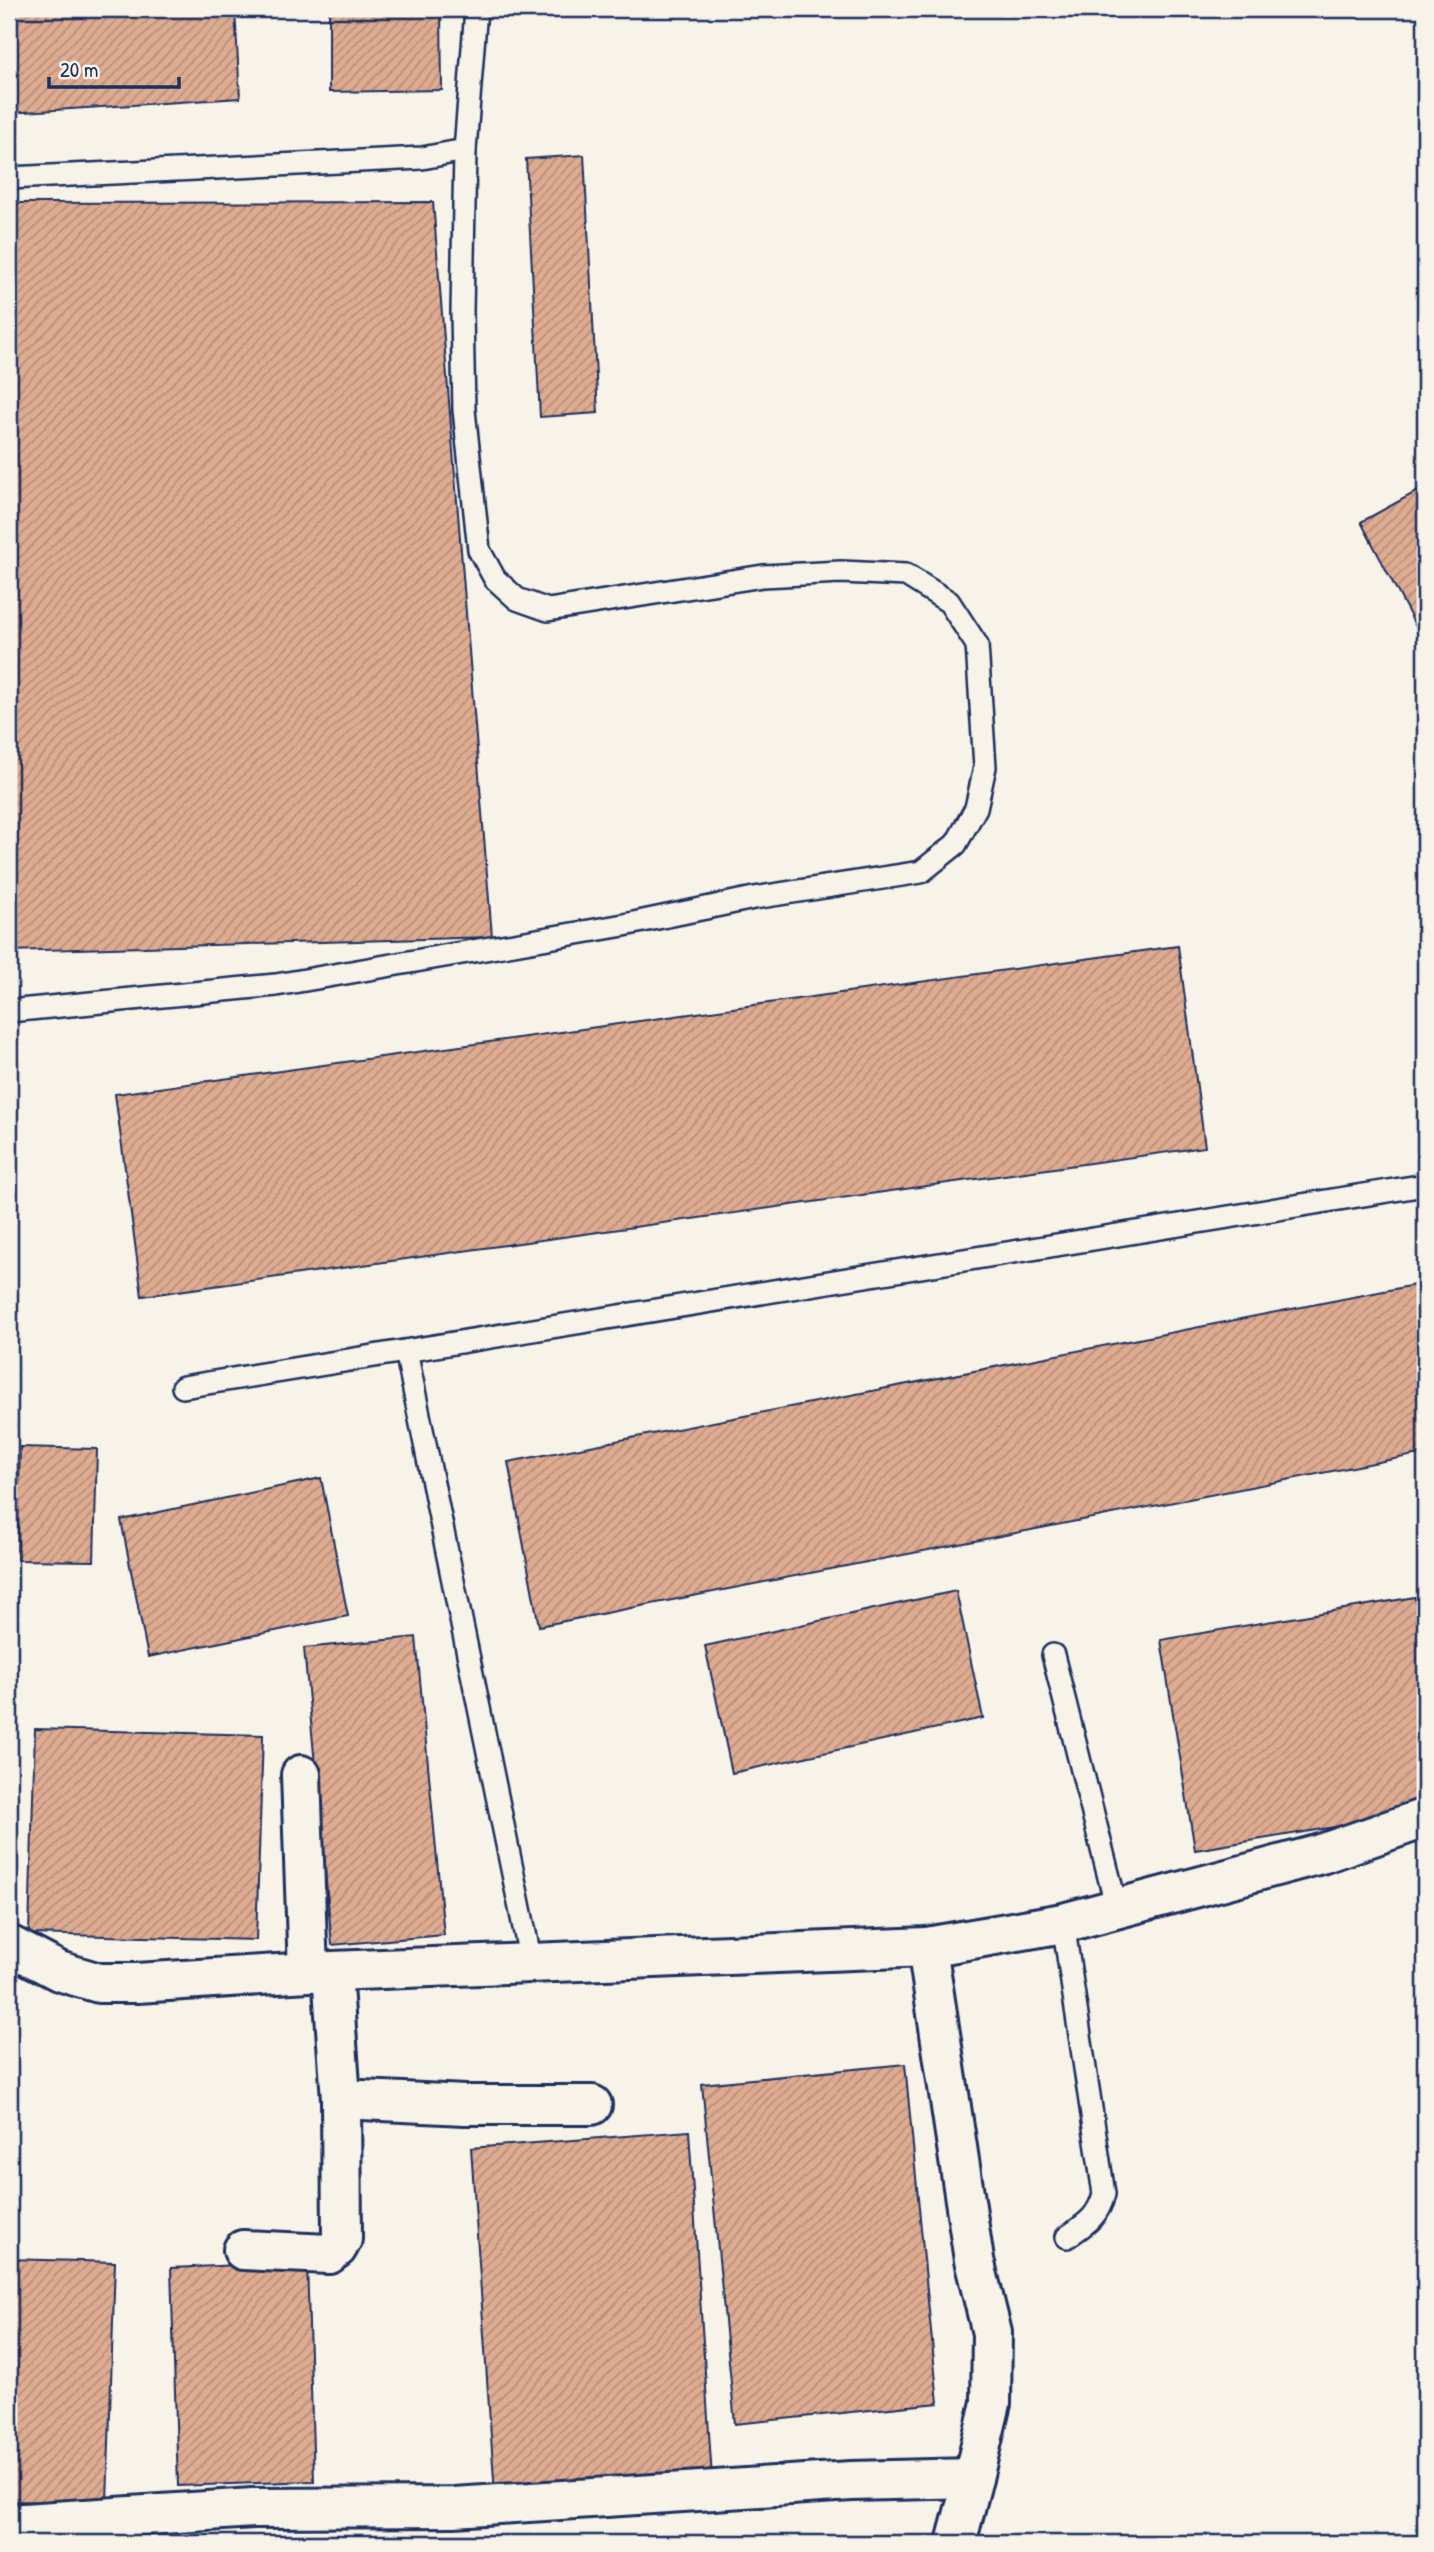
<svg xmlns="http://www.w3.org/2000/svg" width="1434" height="2552" font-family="'Patrick Hand',sans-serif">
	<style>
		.building { fill: url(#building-hatch); stroke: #1b2f5e; stroke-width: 2 }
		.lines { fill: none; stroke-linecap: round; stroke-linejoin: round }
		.lane-casing { stroke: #1b2f5e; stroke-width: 26 }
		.street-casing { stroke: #1b2f5e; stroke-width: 44 }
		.secondary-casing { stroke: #1b2f5e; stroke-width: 44 }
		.lane { stroke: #f7f3e8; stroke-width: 21 }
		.street { stroke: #f7f3e8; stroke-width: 38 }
		.secondary { stroke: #f7f3e8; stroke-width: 38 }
	</style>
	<defs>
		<pattern id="building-hatch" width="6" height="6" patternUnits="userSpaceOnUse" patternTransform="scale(1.75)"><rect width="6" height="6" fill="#dfac91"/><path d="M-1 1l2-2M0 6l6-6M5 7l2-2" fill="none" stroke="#b48c7a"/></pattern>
	</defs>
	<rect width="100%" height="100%" fill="#f7f3e8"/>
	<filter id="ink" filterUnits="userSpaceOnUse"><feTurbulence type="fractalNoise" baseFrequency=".0143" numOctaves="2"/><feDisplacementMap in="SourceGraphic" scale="14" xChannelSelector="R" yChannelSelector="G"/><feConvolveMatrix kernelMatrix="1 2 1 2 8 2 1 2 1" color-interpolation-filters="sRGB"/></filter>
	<g filter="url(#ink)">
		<g class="building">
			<path d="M9,9h226l5,89 -231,15z"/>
			<path d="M329,9h112l1,81 -113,2z"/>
			<path d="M584,155l14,258 -58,4 -14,-258z"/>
			<path d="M433,202l59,735 -483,14v-748z"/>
			<path d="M1425,487v135l-9,5 -55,-105z"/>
			<path d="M1178,946l27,201 -1063,149 -27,-202z"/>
			<path d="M1425,1283v170l-886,173 -31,-164z"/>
			<path d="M20,1447l77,2 -3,112 -77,-1z"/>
			<path d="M321,1478l27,138 -200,41 -27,-137z"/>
			<path d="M956,1591l27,127 -251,55 -27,-127z"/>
			<path d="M1415,1597l10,64v151l-230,38 -34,-210z"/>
			<path d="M416,1637l28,298 -112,10 -28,-297z"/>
			<path d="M35,1729l228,6 -7,205 -227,-6z"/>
			<path d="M905,2064l33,339 -203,21 -33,-340z"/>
			<path d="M689,2131l23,347 -217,16 -24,-346z"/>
			<path d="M9,2259l106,3 -8,241 -98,-2z"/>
			<path d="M307,2262l7,219 -136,5 -7,-218z"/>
		</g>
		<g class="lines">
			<defs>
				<g id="lane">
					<path d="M9,178l413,-20 43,-8"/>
					<path d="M9,1011l267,-26 348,-60 130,-27 167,-26 35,-28 20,-36 9,-41 -8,-122 -28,-43 -43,-27 -65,-3 -78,4 -215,34 -31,-11 -22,-20 -16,-29 -15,-140 -2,-97 3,-163 11,-141"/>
					<path d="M406,1351l125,611"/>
					<path d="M183,1387l1242,-202"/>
					<path d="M1053,1655l64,254"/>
					<path d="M1063,1923l41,271c-6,23 -18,30 -37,43"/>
				</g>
				<g id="street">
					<path d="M301,1775l7,197"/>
					<path d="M341,2099l124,6h127"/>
					<path d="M243,2250l86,4 8,-6 5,-9 -1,-140 -9,-127"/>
					<path d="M9,2524l244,-16 201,-1 397,-26 122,-3 18,-75 1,-70 -18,-73 -47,-313"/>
					<path d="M956,2543l17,-65"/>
				</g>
				<path id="secondary" d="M9,1945l50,26 40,12h38l171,-11 619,-25 136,-24 258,-69 104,-36"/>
			</defs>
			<use href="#lane" class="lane-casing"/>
			<use href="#street" class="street-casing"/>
			<use href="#secondary" class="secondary-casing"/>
			<use href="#lane" class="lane"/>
			<use href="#street" class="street"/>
			<use href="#secondary" class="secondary"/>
		</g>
	</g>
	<rect width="1434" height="2552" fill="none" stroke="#f7f3e8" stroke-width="35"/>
	<rect x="18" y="18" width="1399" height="2517" fill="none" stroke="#1b2f5e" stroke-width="2.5" filter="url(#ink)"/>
	<path d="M49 77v10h130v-10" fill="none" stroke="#1b2f5e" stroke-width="3.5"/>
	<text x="60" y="77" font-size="21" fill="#1b2f5e" stroke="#f7f3e8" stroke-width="5" paint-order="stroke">20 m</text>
</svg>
